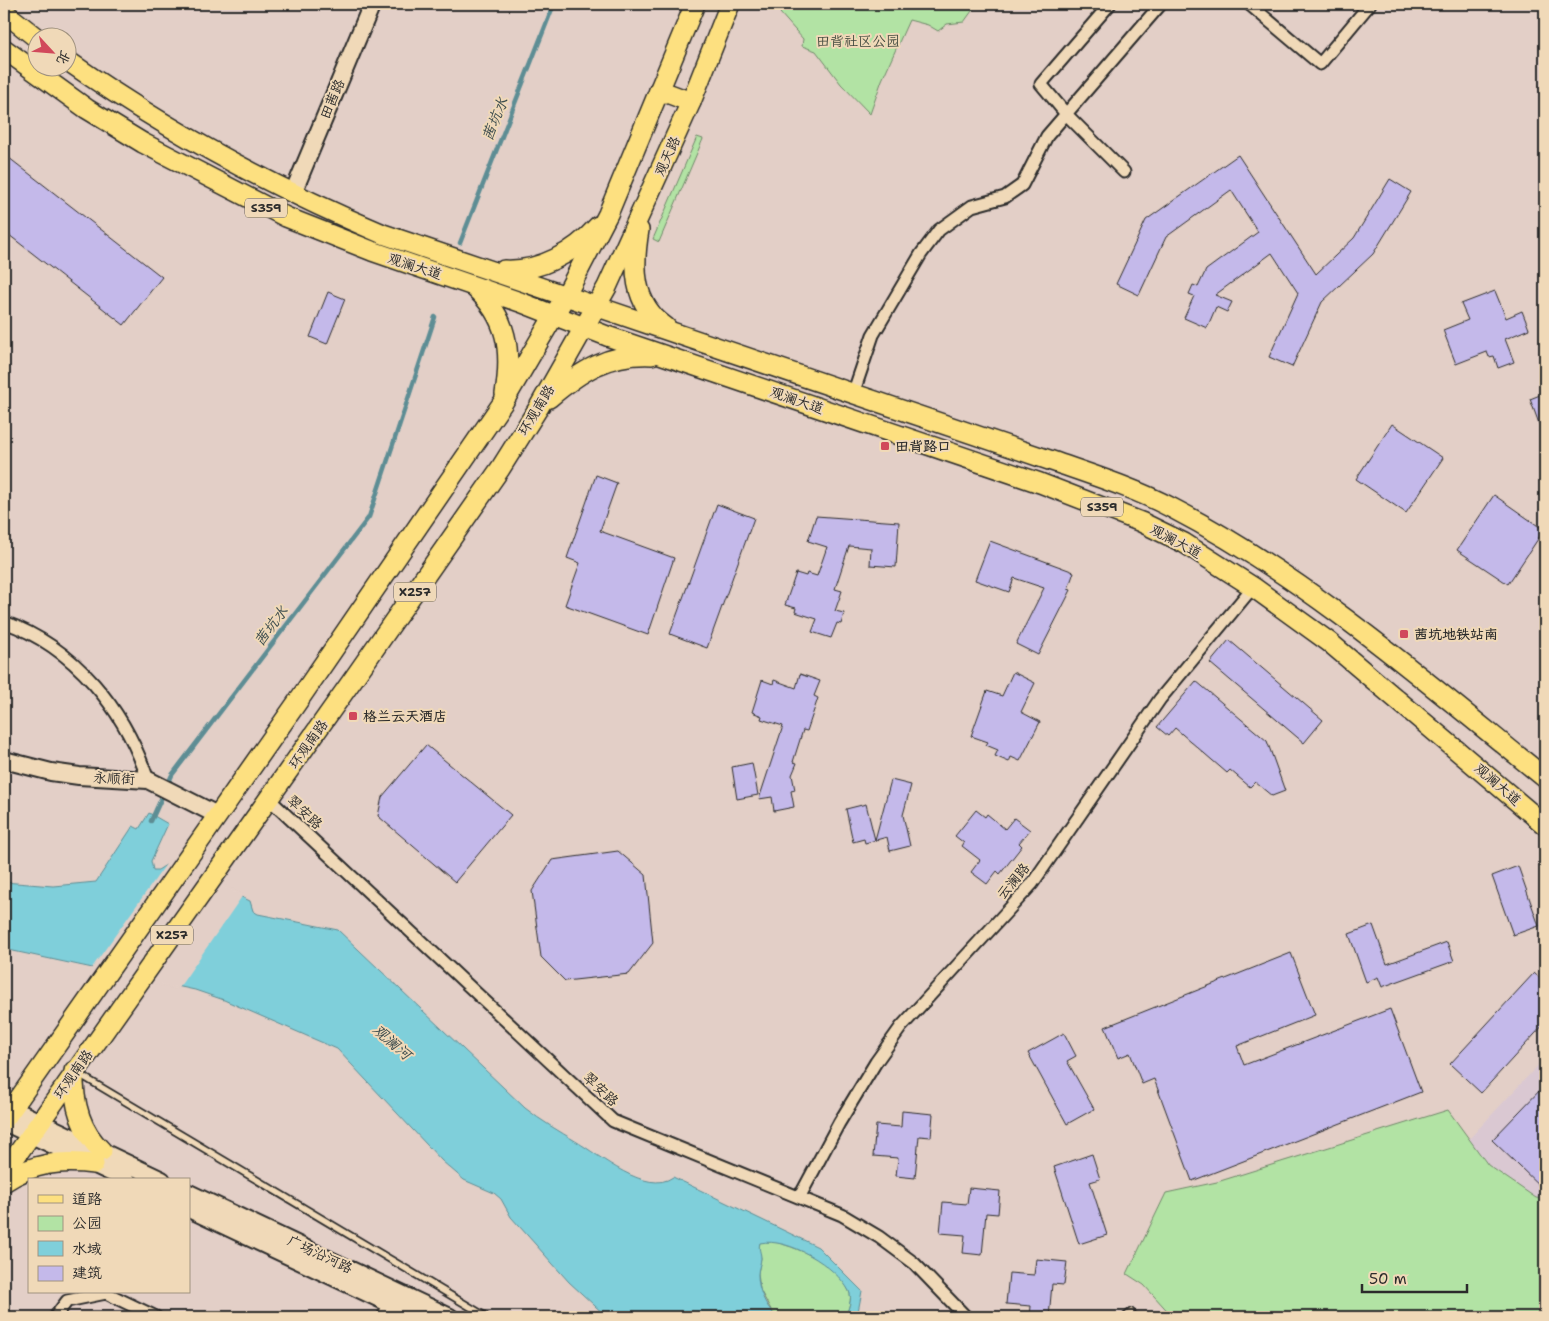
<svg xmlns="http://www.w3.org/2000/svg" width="1549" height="1321" font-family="'Shantell Sans','LXGW WenKai TC',sans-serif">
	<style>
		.built { fill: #dac8d2 }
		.green { fill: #b2e3a4; stroke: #6e8768 }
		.water { fill: #7fcfda; stroke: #5d8d94 }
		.pier { fill: #e3cfc7 }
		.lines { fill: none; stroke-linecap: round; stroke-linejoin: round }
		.stream { stroke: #5d8d94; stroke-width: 4.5 }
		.building { fill: #c4b9ea; stroke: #2b2b2b }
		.lane-casing { stroke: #2b2b2b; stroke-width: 9 }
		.street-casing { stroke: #2b2b2b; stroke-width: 15 }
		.secondary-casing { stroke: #2b2b2b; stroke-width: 20 }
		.primary-casing { stroke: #2b2b2b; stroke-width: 22 }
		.lane { stroke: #f0d9b8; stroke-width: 5.5 }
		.street { stroke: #f0d9b8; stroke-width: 11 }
		.secondary { stroke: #f0d9b8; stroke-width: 16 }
		.primary { stroke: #fde080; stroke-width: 19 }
		.poi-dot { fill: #d1495b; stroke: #f0d9b8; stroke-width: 2 }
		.labels { text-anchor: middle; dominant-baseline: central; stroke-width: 4; stroke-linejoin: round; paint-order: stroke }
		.shield { fill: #f0d9b8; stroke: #665f55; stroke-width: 1 }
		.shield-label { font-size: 12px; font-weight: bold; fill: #2b2b2b }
		.park-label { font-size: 14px; fill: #3f473d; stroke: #f0d9b8 }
		.street-label { font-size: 14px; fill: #2b2b2b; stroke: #f0d9b8 }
		.poi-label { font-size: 14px; font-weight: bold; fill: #2b2b2b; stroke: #f0d9b8; text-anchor: start }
		.water-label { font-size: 15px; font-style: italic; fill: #3c4c4e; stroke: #f0d9b8 }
	</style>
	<rect width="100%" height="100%" fill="#e3cfc7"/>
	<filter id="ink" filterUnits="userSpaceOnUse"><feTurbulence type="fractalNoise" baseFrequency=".02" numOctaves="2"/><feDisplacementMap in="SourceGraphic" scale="10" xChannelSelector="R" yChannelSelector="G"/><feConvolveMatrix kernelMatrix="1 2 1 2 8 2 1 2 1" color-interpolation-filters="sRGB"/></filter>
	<g filter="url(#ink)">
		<path class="built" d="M1545,1058v141l-9,-1 -48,-33 -19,-26z"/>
		<g class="green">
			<path d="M783,4h194l-13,18 -17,2 -9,7 -10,-6 -19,-5 -27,60 -12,34 -29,-30 -25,-33 -14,-5 1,-7 -23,-26 5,-5z"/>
			<path d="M697,137l6,2 -44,103 -6,-3z"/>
			<path d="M1448,1110l40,55 48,33 9,1v118h-372l-29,-32 -17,-11 39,-81 51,-11z"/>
			<path d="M769,1241c28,5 68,23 80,50 4,8 -1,19 -4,26h-68l-3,-2 -14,-25 -2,-17 3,-15 -3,-10 2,-6z"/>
		</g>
		<path class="water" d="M149,813l19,11 -17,37 2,9h5l11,-7 81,38 3,10 5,3 80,16 187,178c16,13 34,23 52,34 22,13 70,54 96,35l145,70 44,44 -5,26h-12c3,-7 8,-18 4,-26 -13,-25 -61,-54 -89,-48 -2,6 1,9 1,15 0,5 -3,11 -3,16 0,16 7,32 19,43h-170l-38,-35 -58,-65 -10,-18 -7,-6 -30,-13 -22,-19 -105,-112 -113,-49 -29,-10 -191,-41v-67l49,4 43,-4 37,-56 6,3z"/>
		<path class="pier" d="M169,860l74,35 -65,94 -87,-20z"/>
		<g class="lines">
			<g class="stream">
				<path d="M460,243l94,-239"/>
				<path d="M151,821l21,-46 197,-258 66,-200"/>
			</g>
		</g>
		<g class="building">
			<path d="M4,154l158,123 -38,48 -120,-94z"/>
			<path d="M1238,155l78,119 38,-36 36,-59 21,13 -38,62 -51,48 -30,65 -23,-10 29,-64 -26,-40 -57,42 17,7 -5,10 -11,-5 -9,21 -23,-10 10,-22 -5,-2 4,-9 5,2 8,-17 52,-38 -27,-42 -65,47 -27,58 -23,-11 30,-64z"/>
			<path d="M1495,291l11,27 16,-7 7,18 -24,10 9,23 -16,6 -4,-12 -5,1 -2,-5 -31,12 -13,-34 25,-10 -7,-16z"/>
			<path d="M328,292l17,7 -18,45 -17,-7z"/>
			<path d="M1545,393v43l-1,1 -14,-38z"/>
			<path d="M1392,424l51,34 -37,55 -50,-34z"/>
			<path d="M596,475l21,8 -17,48 74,27 -26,77 -83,-30 15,-42 -13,-5z"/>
			<path d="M1494,495l50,35 -36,54 -51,-34z"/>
			<path d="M717,504l37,14 -47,130 -37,-14z"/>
			<path d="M816,516l83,6 -3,45 -26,-2 1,-17 -22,-2 -14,43 7,2 -7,20 9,2 -3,11 -4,-1 -6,15 -19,-6 5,-13 -22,-7 1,-4 -11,-3 11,-32 10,3 1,-3 10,3 10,-29 -19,-6z"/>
			<path d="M990,541l84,31 -6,17 3,1 -33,65 -22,-11 28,-56 -30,-10 -5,14 -34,-12z"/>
			<path d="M1229,640l94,80 -19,23 -94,-80z"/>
			<path d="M1013,672l22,11 -14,29 19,10 -20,39 -9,-4 -2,5 -14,-6 3,-6 -12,-5 2,-3 -17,-6 16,-45 15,5z"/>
			<path d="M800,674l20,7 -6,15 4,2 -11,33 -4,-1 -10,32 4,1 -5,12 3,15 -4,1 3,16 -20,4 -2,-14 -13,2 24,-73 -22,-7 1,-3 -10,-4 10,-32 11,4 1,-4 22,8z"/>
			<path d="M1196,681l71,60 18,50 -13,5 -17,-14 -5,5 -20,-17 -3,3 -52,-45 -7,8 -11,-9z"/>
			<path d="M426,745l85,70 -56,67 -77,-66 4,-19z"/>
			<path d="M752,763l6,32 -21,4 -5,-32z"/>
			<path d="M891,780l20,5 -8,30 7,31 -20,5 -3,-14 -22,6 -1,-4 -11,3 -7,-33 20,-5 9,36z"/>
			<path d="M976,810l9,7 2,-3 18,15 9,-11 16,12 -11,13 3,3 -22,28 -3,-3 -10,13 -16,-12 9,-12 -18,-14 2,-3 -9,-7z"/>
			<path d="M618,851l28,24 7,68 -24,31 -64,7 -24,-24 -9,-66 20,-31z"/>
			<path d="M1518,866l21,60 -26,9 -21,-59z"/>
			<path d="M1373,925l14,39 60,-22 7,19 -72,26 -4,-10 -12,5 -17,-48z"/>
			<path d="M1291,953l24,62 -78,31 7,19 146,-56 31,83 -229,89 -38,-102 -12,5 -12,-31 -12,5 -13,-31z"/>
			<path d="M1534,973l11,10v40l-64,70 -31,-29z"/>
			<path d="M1064,1033l12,23 -9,5 27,48 -27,15 -39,-71z"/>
			<path d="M1545,1085v106l-53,-51z"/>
			<path d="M902,1111l31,3 -2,23 -12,-1 -4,42 -19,-2 2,-18 -25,-2 3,-31 25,2z"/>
			<path d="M1092,1154l8,25 -10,3 17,53 -28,9 -25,-77z"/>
			<path d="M969,1188l31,3 -2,23 -12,-1 -4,42 -19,-2 2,-18 -25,-2 3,-31 24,2z"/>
			<path d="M1036,1259l31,3 -3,23 -12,-1 -3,33h-19l1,-11 -25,-2 3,-31 25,2z"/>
		</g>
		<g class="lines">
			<defs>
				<g id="lane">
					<path d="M79,1074l408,243"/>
					<path d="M1125,1317l6,-5 4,5"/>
				</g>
				<g id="street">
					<path d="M1110,4l-69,80 25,30 58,58"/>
					<path d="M1249,4l71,60 50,-60"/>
					<path d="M853,394l20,-59 48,-81 18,-24 33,-24 33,-9 17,-12 25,-49 114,-132"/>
					<path d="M4,622c71,25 121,88 144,158"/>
					<path d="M269,799l344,322 229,94 37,22 35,26 52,54"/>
					<path d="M800,1196l39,-73 37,-61 25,-35 131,-143 128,-185 93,-112"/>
					<path d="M55,1317l12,-16 39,-8 50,24"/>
					<path d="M383,1317l9,-18"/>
				</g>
				<g id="secondary">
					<path d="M293,193l79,-189"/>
					<path d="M4,760l47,12 28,4 69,4 69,35"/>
					<path d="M4,1105l158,75"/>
					<path d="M4,1122l123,58"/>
					<path d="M189,1193l261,124"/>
					<path d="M189,1209l229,108"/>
				</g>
				<g id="primary">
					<path d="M4,12l34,27"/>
					<path d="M4,49l83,60 56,34 143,74 86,34 148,51 87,34 433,147 101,39 43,21 69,44 76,55 216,183"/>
					<path d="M68,61c98,69 204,126 315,173l669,227c40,14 82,27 120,47 137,71 253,173 373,270"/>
					<path d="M659,90l32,12"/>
					<path d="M639,230c-6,36 -7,74 27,97"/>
					<path d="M504,270c35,2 70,-17 94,-44"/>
					<path d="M474,287c34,31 38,63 31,107"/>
					<path d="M549,398c32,-27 59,-45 103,-43"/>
					<path d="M74,1071c-1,30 5,59 28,80"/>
					<path d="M4,1120l292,-416 208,-303 62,-106 42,-81 87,-210"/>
					<path d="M4,1173l350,-495 146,-209 39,-62 68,-120 84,-185 39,-98"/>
					<path d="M4,1182c29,-19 56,-22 90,-18"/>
				</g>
			</defs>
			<use href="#lane" class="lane-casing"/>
			<use href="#street" class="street-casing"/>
			<use href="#secondary" class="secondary-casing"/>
			<use href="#primary" class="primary-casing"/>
			<use href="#lane" class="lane"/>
			<use href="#street" class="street"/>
			<use href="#secondary" class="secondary"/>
			<use href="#primary" class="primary"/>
		</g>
	</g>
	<g class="poi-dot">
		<rect x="880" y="441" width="10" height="10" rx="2.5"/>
		<rect x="1399" y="629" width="10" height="10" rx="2.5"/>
		<rect x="348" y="711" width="10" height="10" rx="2.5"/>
	</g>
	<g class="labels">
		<g class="shield">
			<rect x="245" y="198.5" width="42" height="19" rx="4"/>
			<rect x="1081" y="497.5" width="42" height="19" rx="4"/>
			<rect x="394" y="582.5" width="42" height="19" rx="4"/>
			<rect x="151" y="925.5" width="42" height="19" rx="4"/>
		</g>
		<g class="shield-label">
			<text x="266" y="208">S359</text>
			<text x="1102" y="507">S359</text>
			<text x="415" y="592">X257</text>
			<text x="172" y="935">X257</text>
		</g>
		<g class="park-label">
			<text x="858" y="41">田背社区公园</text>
		</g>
		<g class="street-label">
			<text transform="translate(332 99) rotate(-67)">田茜路</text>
			<text transform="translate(667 156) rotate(-66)">观天路</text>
			<text transform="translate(415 266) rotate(18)">观澜大道</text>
			<text transform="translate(797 400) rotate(19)">观澜大道</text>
			<text transform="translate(536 410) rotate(-59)">环观南路</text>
			<text transform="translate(1176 541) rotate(28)">观澜大道</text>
			<text transform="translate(308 744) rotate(-55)">环观南路</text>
			<text transform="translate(114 778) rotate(3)">永顺街</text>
			<text transform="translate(1498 784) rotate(41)">观澜大道</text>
			<text transform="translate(305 812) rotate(43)">翠安路</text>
			<text transform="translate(1013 881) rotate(-50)">云澜路</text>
			<text transform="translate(73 1074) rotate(-55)">环观南路</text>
			<text transform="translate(601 1089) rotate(43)">翠安路</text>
			<text transform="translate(320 1254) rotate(25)">广场沿河路</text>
		</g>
		<g class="poi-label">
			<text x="895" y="446">田背路口</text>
			<text x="1414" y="634">茜坑地铁站南</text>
			<text x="363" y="716">格兰云天酒店</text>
		</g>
		<g class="water-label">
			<text transform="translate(495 119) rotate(-68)">茜坑水</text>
			<text transform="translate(271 626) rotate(-53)">茜坑水</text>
			<text transform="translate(392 1042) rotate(41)">观澜河</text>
		</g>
	</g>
	<rect width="1549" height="1321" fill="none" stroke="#f0d9b8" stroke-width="20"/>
	<rect x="10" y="10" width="1529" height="1301" fill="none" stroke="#2b2b2b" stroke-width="2" filter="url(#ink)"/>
	<rect x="28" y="1178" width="162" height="115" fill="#f0d9b8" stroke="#a19380"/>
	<rect x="38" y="1195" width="25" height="8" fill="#fde080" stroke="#a19380"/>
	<text x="72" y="1204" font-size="15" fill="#2b2b2b">道路</text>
	<rect x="38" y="1216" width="25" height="15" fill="#b2e3a4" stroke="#a19380"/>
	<text x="72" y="1228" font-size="15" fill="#2b2b2b">公园</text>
	<rect x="38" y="1241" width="25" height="15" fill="#7fcfda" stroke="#a19380"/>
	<text x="72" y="1254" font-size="15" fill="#2b2b2b">水域</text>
	<rect x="38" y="1266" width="25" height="15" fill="#c4b9ea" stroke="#a19380"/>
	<text x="72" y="1278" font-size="15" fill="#2b2b2b">建筑</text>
	<g transform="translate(52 52) rotate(116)"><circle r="24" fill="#f0d9b8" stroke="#a19380"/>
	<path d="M0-4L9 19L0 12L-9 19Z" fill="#d1495b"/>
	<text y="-8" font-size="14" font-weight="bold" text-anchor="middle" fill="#2b2b2b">北</text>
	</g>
	<path d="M1362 1284v8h105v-8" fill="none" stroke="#2b2b2b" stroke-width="2.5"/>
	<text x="1369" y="1284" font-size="15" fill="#2b2b2b" stroke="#f0d9b8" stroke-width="4" paint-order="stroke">50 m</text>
</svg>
